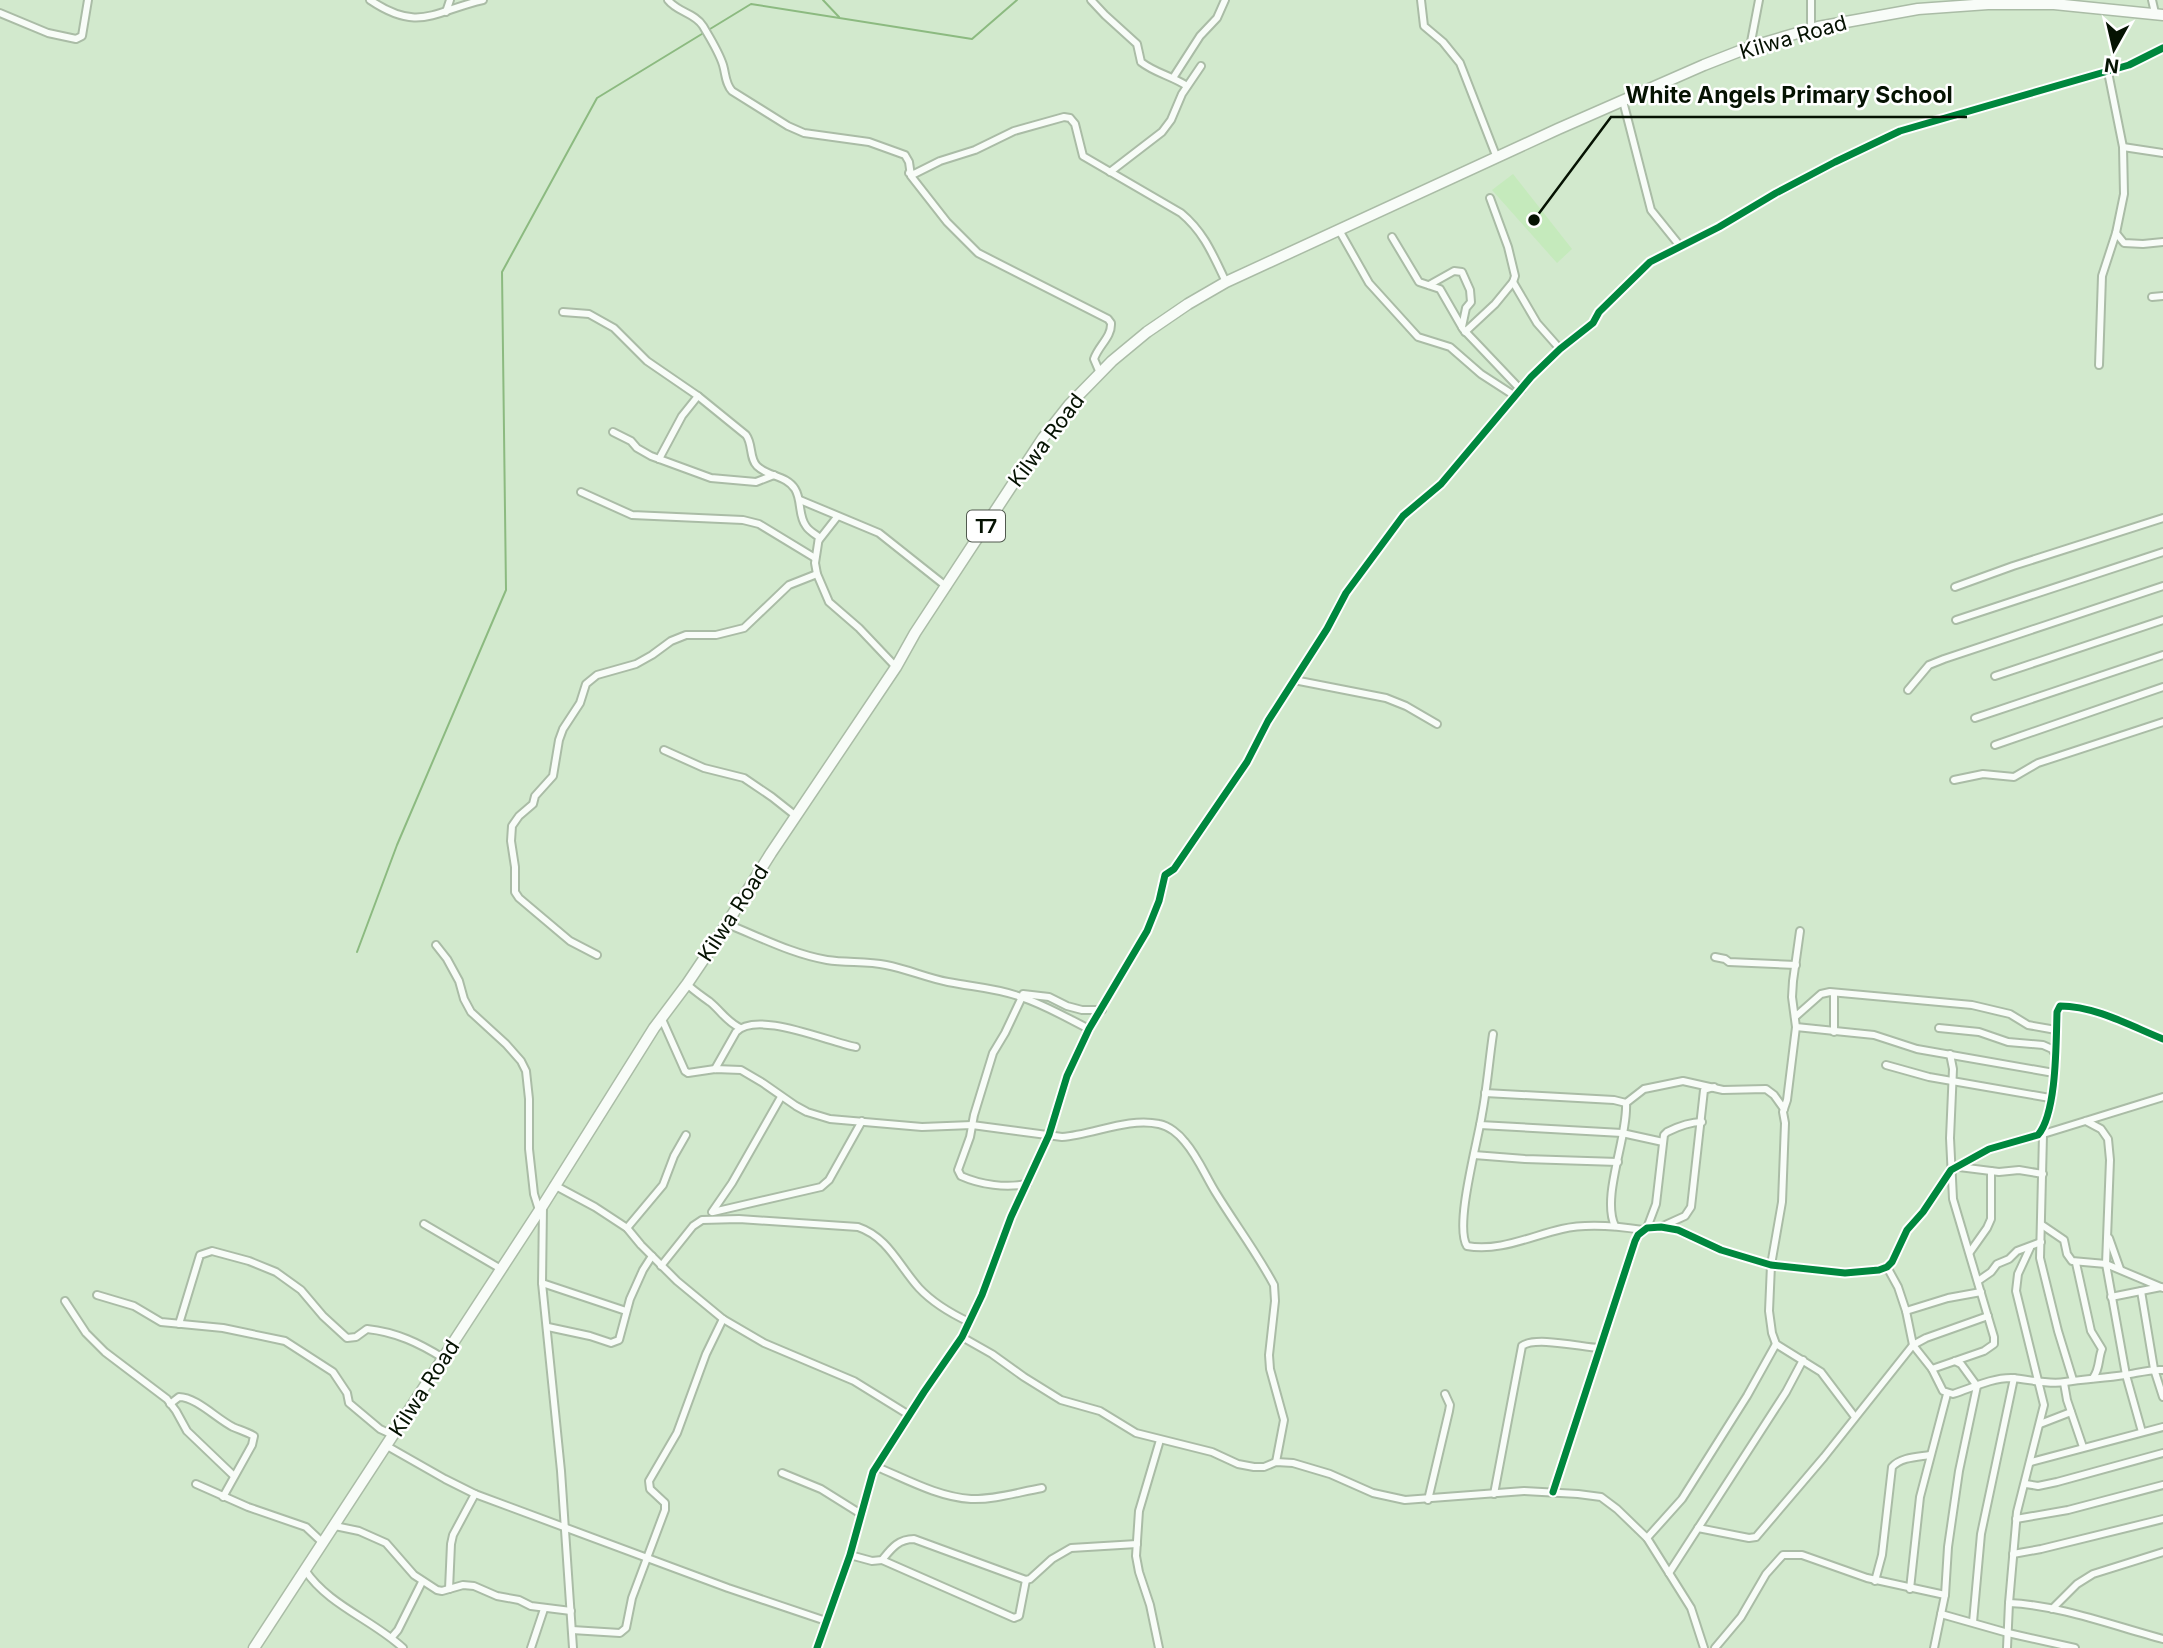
<svg xmlns="http://www.w3.org/2000/svg" width="2163" height="1648" font-family="Inter,sans-serif">
	<style>
		.built { fill: #c5eabc }
		.lines { fill: none; stroke-linecap: round; stroke-linejoin: round }
		.stream { stroke: #8cba80; stroke-width: 2 }
		.minor-casing { stroke: #aabca6; stroke-width: 10 }
		.trunk-casing { stroke: #aabca6; stroke-width: 13 }
		.minor { stroke: #f8fcf8; stroke-width: 6 }
		.trunk { stroke: #f8fcf8; stroke-width: 10 }
		.cycleway-casing { stroke: #fff; stroke-width: 11 }
		.cycleway { stroke: #00873e; stroke-width: 7 }
		.labels { text-anchor: middle; dominant-baseline: central; stroke-width: 5; stroke-linejoin: round; paint-order: stroke }
		.shield { fill: #fff; stroke: #50594e; stroke-width: 2 }
		.shield-label { font-size: 19px; font-weight: bold; fill: #051202 }
		.street-label { font-size: 21px; fill: #051202; stroke: #fff }
		.leader { fill: none; stroke: #051202; stroke-width: 2.5 }
		.callout-dot { fill: #051202; stroke: #fff; stroke-width: 2.5 }
		.callout-label { font-size: 23px; text-anchor: middle; font-weight: bold; fill: #051202; stroke: #fff; stroke-width: 5; stroke-linejoin: round; paint-order: stroke }
	</style>
	<rect width="100%" height="100%" fill="#d2e9cd"/>
	<path class="built" d="M1513,174l59,75 -15,14 -65,-73z"/>
	<g class="lines">
		<g class="stream">
			<path d="M823,0l16,17"/>
			<path d="M357,952l40,-107 109,-255 -4,-318 95,-174 154,-94 221,35 45,-39"/>
		</g>
		<defs>
			<g id="minor">
				<path d="M370,0c49,33 64,11 113,0"/>
				<path d="M668,0c9,12 27,13 35,26 7,12 16,26 20,39 3,10 2,18 9,26l56,35 16,7 65,9 36,13 4,7 2,14 36,46 31,31 130,66 3,4c1,14 -13,23 -17,36l6,14"/>
				<path d="M1091,0l14,15 32,29 4,18c14,11 31,14 46,24"/>
				<path d="M1421,0l3,26 19,16 17,21 37,95"/>
				<path d="M1811,0v29"/>
				<path d="M2152,0l3,13"/>
				<path d="M446,12l4,-12"/>
				<path d="M0,13l48,20 28,6 6,-3 6,-36"/>
				<path d="M1750,47l9,-47"/>
				<path d="M1173,78l27,-42 17,-18 8,-18"/>
				<path d="M1623,101l28,109 29,36"/>
				<path d="M2123,147l40,6"/>
				<path d="M1110,172l52,-40 9,-12 11,-26 19,-28"/>
				<path d="M909,173l5,1 26,-13 35,-11 39,-19 50,-14 6,1 5,6 8,32 98,57c23,19 32,42 45,69"/>
				<path d="M1339,230l30,53 49,54 32,10 31,27 34,22"/>
				<path d="M2116,233l8,10 19,1 20,-2"/>
				<path d="M1392,237l27,45 21,7 23,40 58,61"/>
				<path d="M1513,282l24,41 23,26"/>
				<path d="M1429,285l25,-14 8,1 8,18 1,12 -5,6 -4,19"/>
				<path d="M2152,297l11,-1"/>
				<path d="M563,312l26,2 25,14 33,33 51,35 48,39c7,9 3,23 11,31 11,11 29,9 38,23 7,11 3,27 11,37 3,5 9,8 13,11l-4,26 2,11 12,28 30,26 37,39"/>
				<path d="M1465,332l30,-28 18,-22 2,-6 -7,-29 -18,-49"/>
				<path d="M2099,365l3,-89 14,-43 8,-39 -1,-47 -15,-75"/>
				<path d="M613,432l18,9 6,7 14,8 60,22 45,4 18,-7"/>
				<path d="M659,459l23,-43 16,-20"/>
				<path d="M581,492l51,23 111,5 16,4 56,34"/>
				<path d="M800,500l79,33 68,54"/>
				<path d="M819,540l18,-23"/>
				<path d="M1955,587l58,-21 150,-48"/>
				<path d="M1956,620l207,-68"/>
				<path d="M1995,676l168,-56"/>
				<path d="M1294,680l92,18 20,8 31,18"/>
				<path d="M1908,690l21,-25 15,-6 219,-73"/>
				<path d="M1975,718l188,-63"/>
				<path d="M1995,745l168,-58"/>
				<path d="M664,750l40,18 40,10 28,19 24,19"/>
				<path d="M1954,780l29,-6 31,3 24,-14 125,-41"/>
				<path d="M727,924c33,13 65,30 100,36 20,3 40,1 59,5 21,4 41,13 62,17 25,5 49,6 73,15 24,8 46,21 68,32"/>
				<path d="M1800,931l-7,50 -1,16 4,30 -9,73 -4,12 2,11 -3,79 -11,63 -2,46 3,22 4,11 45,28 34,45"/>
				<path d="M436,945l11,14 12,22 5,18 7,13 35,32 15,17 5,10 3,28v50l5,45 5,16"/>
				<path d="M597,955l-27,-14 -51,-43 -4,-6v-25l-4,-26 1,-15 7,-10 14,-12 2,-8 18,-20 6,-36 4,-11 17,-26 6,-19 11,-9 39,-11 16,-9 19,-14 15,-6h30l28,-7 45,-43 28,-11"/>
				<path d="M1715,957l10,2 4,3 67,3"/>
				<path d="M687,984c7,7 15,12 23,18 11,9 16,19 30,26"/>
				<path d="M1834,993v39"/>
				<path d="M1023,994l26,3 18,9 15,4h20"/>
				<path d="M1022,997l-17,36 -12,20 -19,62 -4,22 -12,33 3,6c20,9 45,12 66,8"/>
				<path d="M661,1017l24,54 3,2 27,-4 26,1 22,13 33,23 11,6 23,7 92,8 50,-2 90,12c31,-2 66,-20 97,-13 10,2 20,10 26,18 13,15 21,35 31,51 19,31 41,60 58,92l1,16 -6,54 1,14 14,51 -8,42"/>
				<path d="M1795,1017l26,-23 9,-2 142,13 38,9 18,11 28,5"/>
				<path d="M1796,1027l78,8 43,14 137,24"/>
				<path d="M1939,1028l40,4 29,10 35,3 9,4 3,5"/>
				<path d="M1493,1034c-4,27 -6,54 -11,80 -4,27 -28,112 -15,132 32,6 64,-10 95,-17 25,-6 55,-3 81,1"/>
				<path d="M1886,1065l43,12 121,21"/>
				<path d="M715,1069l21,-37c21,-22 92,10 120,15"/>
				<path d="M1485,1093l129,7 12,3c2,34 -25,94 -11,123"/>
				<path d="M1626,1103l18,-14 39,-8 40,9 43,-1 8,6 10,14"/>
				<path d="M2086,1121l15,8 7,10 2,21 -4,104 20,111 16,57"/>
				<path d="M1480,1125l142,8 41,9"/>
				<path d="M2040,1135l123,-38"/>
				<path d="M2043,1135l-3,123 18,73 15,49"/>
				<path d="M1474,1155l51,4 93,3"/>
				<path d="M1959,1167l40,5 20,-2 24,4"/>
				<path d="M554,1185l41,22 32,21 14,17 36,36 46,38 41,24 90,38 55,34"/>
				<path d="M543,1207l-1,76 19,188 12,177"/>
				<path d="M712,1212l20,-29 49,-86"/>
				<path d="M713,1212l108,-25 8,-7 33,-59"/>
				<path d="M424,1224l77,45"/>
				<path d="M2042,1225l22,15 3,14 5,7 34,3 57,24"/>
				<path d="M1663,1226l22,-10 6,-9 13,-117 10,-3"/>
				<path d="M627,1228l36,-43 11,-29 12,-21"/>
				<path d="M1647,1228l9,-24 8,-69 3,-3c10,-5 24,-10 35,-10"/>
				<path d="M2109,1238l11,31"/>
				<path d="M1970,1252l17,-24 4,-9v-48"/>
				<path d="M2076,1263l15,68 11,18c-4,10 -2,20 -9,29"/>
				<path d="M661,1266l32,-40 9,-6 37,-1 119,8c30,10 41,39 61,61 14,15 31,25 50,34"/>
				<path d="M1887,1267l11,20 8,24 7,34 19,24 11,22 10,3c19,-6 38,-16 58,-16 18,1 36,7 54,4 20,-3 40,-4 60,-7 13,-2 25,-6 38,-5"/>
				<path d="M1978,1281l13,-9 6,-8 12,-5 8,-8 24,-9"/>
				<path d="M542,1283l84,28"/>
				<path d="M2141,1291l13,78 9,28"/>
				<path d="M97,1295l37,11 27,16 62,6 62,13 48,31 14,21 2,10 31,26 13,6"/>
				<path d="M2111,1297l50,-10"/>
				<path d="M65,1301l21,32 19,19 62,47 9,12 11,20 47,45"/>
				<path d="M1906,1311l42,-13 33,-6"/>
				<path d="M179,1324l21,-69 12,-4 37,10 27,11 25,18 22,26 24,22 9,-1 11,-8c29,3 52,14 76,29"/>
				<path d="M548,1327l42,9 21,7 8,-3 11,-41 13,-29 9,-14"/>
				<path d="M962,1337l30,17 32,23 37,23 39,11 36,22 76,19 26,12 16,3h10l12,-5 17,1 37,11 43,19 32,7 119,-9 54,3 23,3 16,12 30,29 44,70 13,40"/>
				<path d="M1932,1369l52,-18 10,-7v-7l-41,-138 -3,-61 3,-69 -3,-15"/>
				<path d="M2064,1383l3,17 16,47"/>
				<path d="M170,1404l9,-7c17,0 38,22 54,30 7,3 14,5 21,9l-2,9 -29,52"/>
				<path d="M2040,1424l31,-12"/>
				<path d="M387,1446l58,33 30,15 253,94 98,33"/>
				<path d="M2031,1462l132,-35"/>
				<path d="M877,1467c29,12 61,30 94,32 23,1 48,-7 71,-11"/>
				<path d="M782,1473l39,16 40,25"/>
				<path d="M196,1484l52,23 58,20 17,16"/>
				<path d="M2026,1484l12,2 19,-4 106,-29"/>
				<path d="M1553,1492l82,-251 3,-6 9,-7 14,-1 17,3 43,20 50,15 74,8 34,-3 8,-3 5,-5 15,-32 16,-18 28,-42 38,-21 49,-14c19,-22 18,-93 19,-123l3,-6c35,0 71,20 103,33"/>
				<path d="M1494,1494l28,-148c13,-10 59,1 77,2"/>
				<path d="M1428,1500l21,-89 1,-6 -5,-11"/>
				<path d="M2016,1519l52,-9 95,-25"/>
				<path d="M335,1526l24,5 27,12 28,32 23,15 5,1 21,-6 11,1 23,10 22,4 12,6 40,5"/>
				<path d="M1698,1528l51,10 7,-1 68,-80 89,-112 13,-7 62,-22"/>
				<path d="M1647,1538l35,-39 65,-103 29,-52"/>
				<path d="M2013,1554l28,-5 122,-30"/>
				<path d="M850,1555l22,6 10,-1c9,-11 16,-21 32,-21l112,41 4,-1 22,-20 19,-11 66,-4"/>
				<path d="M882,1560l132,58 5,-2 7,-36"/>
				<path d="M305,1570c23,35 68,50 98,78"/>
				<path d="M1669,1573l117,-181 17,-32"/>
				<path d="M1875,1581l7,-26 10,-88c9,-10 26,-10 38,-12"/>
				<path d="M449,1589l2,-45 2,-9 22,-41"/>
				<path d="M1910,1589l10,-92 27,-103"/>
				<path d="M2009,1603c50,2 105,23 154,36"/>
				<path d="M2052,1609l25,-25 16,-10 70,-22"/>
				<path d="M1941,1614l67,19 67,15"/>
				<path d="M1973,1622l8,-88 33,-156"/>
				<path d="M572,1630l48,3 6,-5 6,-30 33,-88v-7l-15,-14 -1,-8 28,-48 29,-79 17,-35"/>
				<path d="M392,1637l6,-7 24,-48"/>
				<path d="M531,1648l13,-39"/>
				<path d="M817,1648l33,-93 23,-83 51,-80 38,-55 20,-42 29,-78 38,-82 18,-59 22,-47 58,-98 12,-30 6,-26 9,-6 73,-107 21,-41 59,-92 19,-36 57,-77 38,-32 90,-107 29,-28 33,-26 6,-11 51,-50 69,-35 57,-34 59,-31 65,-31 229,-66 34,-17"/>
				<path d="M1159,1648l-9,-43 -11,-33 -3,-16 3,-45 21,-71"/>
				<path d="M1715,1648l26,-31 25,-43 17,-19h19l65,23 78,17"/>
				<path d="M1934,1648l11,-53 3,-48 11,-76 18,-85 -16,-22 -6,-3"/>
				<path d="M2007,1648l2,-45 8,-91 27,-107 -28,-114 2,-17 12,-26"/>
			</g>
			<path id="trunk" d="M254,1648l289,-443 111,-177 33,-44 27,-40 57,-91 125,-186 19,-34 128,-195 26,-33 43,-44 35,-29 41,-28 38,-22 332,-153 146,-64 46,-18 68,-20 100,-18 70,-5h66l109,11"/>
		</defs>
		<use href="#minor" class="minor-casing"/>
		<use href="#trunk" class="trunk-casing"/>
		<use href="#minor" class="minor"/>
		<use href="#trunk" class="trunk"/>
		<defs>
			<g id="cycleway">
				<path d="M1553,1492l82,-251 3,-6 9,-7 14,-1 17,3 43,20 50,15 74,8 34,-3 8,-3 5,-5 15,-32 16,-18 28,-42 38,-21 49,-14c19,-22 18,-93 19,-123l3,-6c35,0 71,20 103,33"/>
				<path d="M817,1648l33,-93 23,-83 51,-80 38,-55 20,-42 29,-78 38,-82 18,-59 22,-47 58,-98 12,-30 6,-26 9,-6 73,-107 21,-41 59,-92 19,-36 57,-77 38,-32 90,-107 29,-28 33,-26 6,-11 51,-50 69,-35 57,-34 59,-31 65,-31 229,-66 34,-17"/>
			</g>
		</defs>
		<use href="#cycleway" class="cycleway-casing"/>
		<use href="#cycleway" class="cycleway"/>
	</g>
	<g class="labels">
		<rect class="shield" x="967" y="510.5" width="38" height="31" rx="5"/>
		<g class="shield-label">
			<text x="986" y="526">T7</text>
		</g>
		<g class="street-label">
			<text transform="translate(1793 37) rotate(-16)">Kilwa Road</text>
			<text transform="translate(1046 440) rotate(-53)">Kilwa Road</text>
			<text transform="translate(733 913) rotate(-57)">Kilwa Road</text>
			<text transform="translate(424 1388) rotate(-57)">Kilwa Road</text>
		</g>
	</g>
	<path class="leader" d="M1534 220L1611 117H1967"/>
	<circle class="callout-dot" cx="1534" cy="220" r="7"/>
	<g class="callout-label">
		<text x="1789" y="103">White Angels Primary School</text>
	</g>
	<g transform="translate(2114 49) rotate(188)" stroke="#ffffff" stroke-width="5" paint-order="stroke">
	<path d="M0-5L12 26L0 18L-12 26Z" fill="#051202"/>
	<text y="-10" font-size="19" font-weight="bold" text-anchor="middle" fill="#051202">N</text>
	</g>
</svg>
